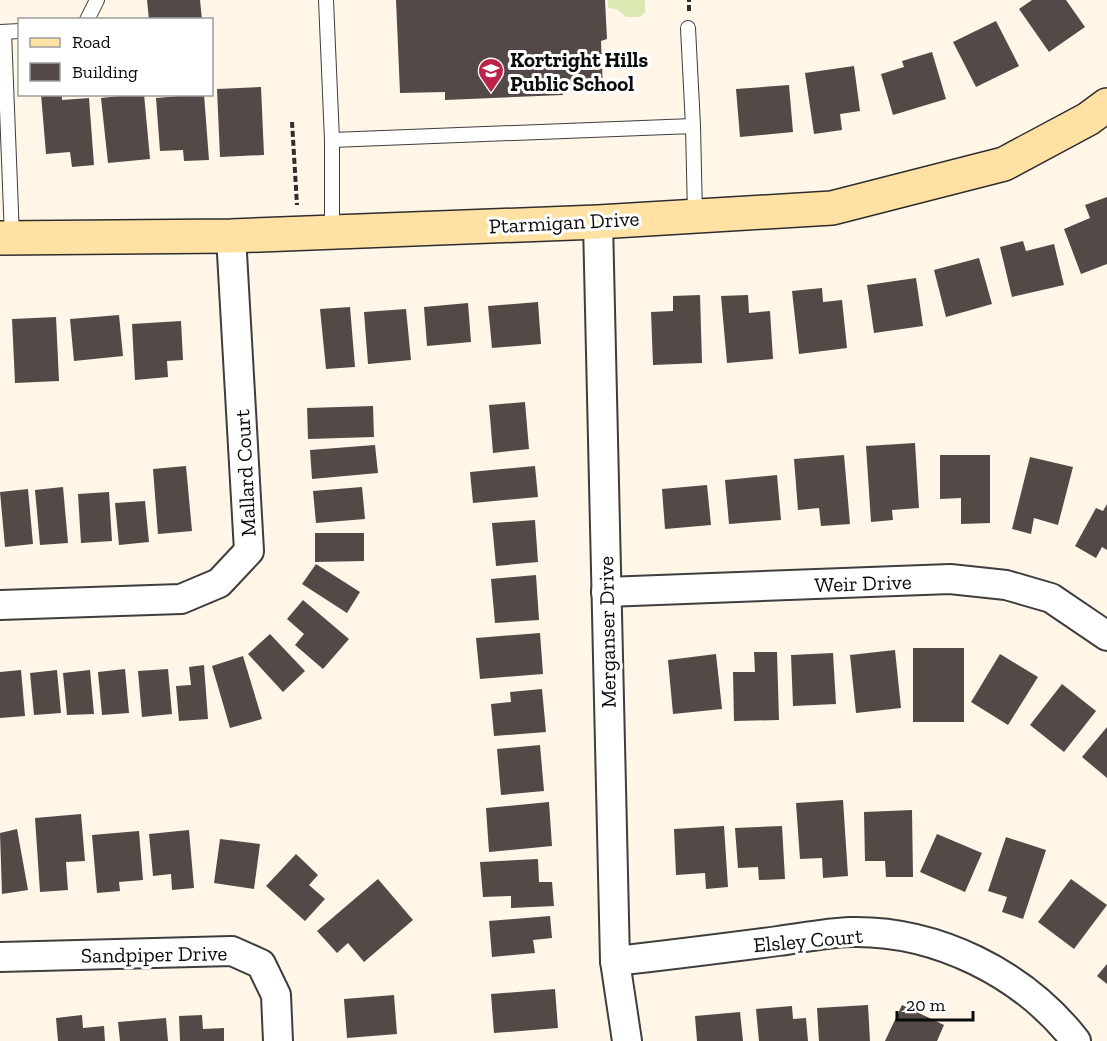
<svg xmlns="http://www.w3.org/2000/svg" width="1107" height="1041" font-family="'Zilla Slab',serif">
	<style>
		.green { fill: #dae9b2 }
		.building { fill: #534947 }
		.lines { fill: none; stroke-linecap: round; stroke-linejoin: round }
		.lane-casing { stroke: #3e3e3e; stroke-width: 16 }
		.street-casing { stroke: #3e3e3e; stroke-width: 32 }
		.secondary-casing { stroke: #2d2d2d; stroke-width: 36 }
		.path { stroke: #2d2d2d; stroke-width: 4; stroke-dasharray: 6 3; stroke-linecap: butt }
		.lane { stroke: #fff; stroke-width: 14 }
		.street { stroke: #fff; stroke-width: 28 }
		.secondary { stroke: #ffe1a3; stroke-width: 33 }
		.labels { text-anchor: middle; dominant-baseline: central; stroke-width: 6; stroke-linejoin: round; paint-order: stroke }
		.poi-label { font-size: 21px; font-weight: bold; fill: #0b0b0b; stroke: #fff; text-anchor: start }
		.street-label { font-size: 21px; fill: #0b0b0b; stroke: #fff }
	</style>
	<rect width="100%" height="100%" fill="#fff6e8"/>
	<path class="green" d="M608,0h37v12l-5,5h-14l-9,-8 -9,-1z"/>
	<g class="building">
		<path d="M147,0h53l2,20h-53z"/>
		<path d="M396,0h209l2,39 -6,2 2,49 -40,1v4l-118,5v-8l-45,1z"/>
		<path d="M1032,0h34l19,27 -36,25 -30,-43z"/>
		<path d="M996,21l23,45 -43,21 -23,-45z"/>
		<path d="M932,52l14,47 -53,16 -12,-41 23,-7 -2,-6z"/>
		<path d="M854,66l6,45 -20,3 2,16 -28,4 -9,-61z"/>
		<path d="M789,85l4,47 -53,5 -4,-48z"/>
		<path d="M261,87l3,68 -44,2 -3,-68z"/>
		<path d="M41,94h21v6l27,-2 5,67 -22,2 -2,-15 -24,2z"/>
		<path d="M138,94h6l6,65 -42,4 -7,-65z"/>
		<path d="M204,94l5,66 -25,1 -1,-11 -23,1 -4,-53z"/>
		<path d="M1107,197v67l-26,10 -17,-45 26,-11 -5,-13z"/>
		<path d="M1023,241l3,10 28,-7 10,41 -52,12 -12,-50z"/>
		<path d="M979,258l13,46 -46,13 -12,-47z"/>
		<path d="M916,278l7,48 -49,7 -7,-48z"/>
		<path d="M822,288l1,14 19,-2 5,48 -48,6 -7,-63z"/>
		<path d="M700,295l2,68 -49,2 -2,-53 22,-1v-15z"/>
		<path d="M748,295l1,18 21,-2 3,48 -46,4 -6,-67z"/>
		<path d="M538,302l3,42 -49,4 -4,-42z"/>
		<path d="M468,303l3,39 -44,4 -3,-39z"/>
		<path d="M350,307l5,60 -29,2 -6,-60z"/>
		<path d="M406,309l5,51 -43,4 -4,-52z"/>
		<path d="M119,315l4,41 -49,5 -4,-42z"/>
		<path d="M56,317l3,64 -44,2 -3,-64z"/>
		<path d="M181,321l2,39 -16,1 1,16 -33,3 -3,-56z"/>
		<path d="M525,402l4,47 -36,4 -4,-48z"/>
		<path d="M373,406l1,31 -66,2 -1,-31z"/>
		<path d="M915,443l4,65 -27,2 1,10 -22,2 -5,-76z"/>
		<path d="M375,445l3,28 -66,6 -2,-29z"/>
		<path d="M844,455l6,69 -29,2 -2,-18 -21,2 -4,-51z"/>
		<path d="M940,455h50v68l-29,1v-26l-21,1z"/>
		<path d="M1030,457l43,10 -15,58 -24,-7 -3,16 -19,-5z"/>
		<path d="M186,466l6,65 -34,3 -5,-65z"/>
		<path d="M535,466l3,31 -65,6 -3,-31z"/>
		<path d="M777,475l4,45 -52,4 -4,-44z"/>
		<path d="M707,485l4,40 -46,4 -3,-40z"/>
		<path d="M63,487l5,56 -28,2 -5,-55z"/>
		<path d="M362,487l3,32 -49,4 -3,-32z"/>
		<path d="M28,489l5,55 -28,3 -5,-55z"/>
		<path d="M109,492l3,49 -31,2 -3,-49z"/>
		<path d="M145,501l4,41 -30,3 -4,-42z"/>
		<path d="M1107,504v46l-5,-3 -6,11 -21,-12 21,-38 7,3z"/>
		<path d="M535,520l3,42 -42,4 -4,-43z"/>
		<path d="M315,533h49v28l-49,1z"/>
		<path d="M316,564l44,28 -13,21 -45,-29z"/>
		<path d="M536,575l3,45 -44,3 -4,-44z"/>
		<path d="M303,600l46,39 -26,30 -28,-24 9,-11 -17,-15z"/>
		<path d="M540,633l3,41 -63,5 -4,-41z"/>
		<path d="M270,634l35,37 -22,21 -35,-38z"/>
		<rect x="913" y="648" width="51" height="74"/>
		<path d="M895,650l6,58 -45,5 -6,-58z"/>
		<path d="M754,652h23l2,68 -45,1 -1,-49h22z"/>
		<path d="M833,653l3,51 -43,2 -2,-51z"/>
		<path d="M716,654l6,55 -49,5 -5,-54z"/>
		<path d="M1000,654l38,23 -30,48 -37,-23z"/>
		<path d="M243,656l19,63 -32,9 -18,-62z"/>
		<path d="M204,665l4,54 -29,2 -3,-35 15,-1 -2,-18z"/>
		<path d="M125,669l4,44 -27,2 -4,-43z"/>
		<path d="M168,669l4,45 -30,3 -4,-46z"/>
		<path d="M21,670l4,46 -25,2v-46z"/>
		<path d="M57,670l4,43 -27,2 -4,-42z"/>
		<path d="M90,670l4,44 -27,1 -4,-42z"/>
		<path d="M1062,684l34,27 -32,41 -34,-27z"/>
		<path d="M542,689l4,43 -52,4 -3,-32 20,-2 -1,-10z"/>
		<path d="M1107,727v51l-25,-21z"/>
		<path d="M540,745l4,46 -43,4 -4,-46z"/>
		<path d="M843,800l5,76 -25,2 -1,-20 -22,1 -4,-56z"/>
		<path d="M549,802l3,44 -63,6 -3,-44z"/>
		<path d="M912,810l1,67h-27l-1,-16h-20l-1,-49z"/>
		<path d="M81,814l4,47 -19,1 2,28 -28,2 -5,-74z"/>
		<path d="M724,826l4,61 -22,2 -1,-16 -29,2 -2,-46z"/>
		<path d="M782,826l3,53 -26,1 -1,-13 -20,1 -3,-40z"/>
		<path d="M17,829l11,61 -26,4 -2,-61z"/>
		<path d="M189,830l5,58 -22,2 -1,-16 -18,2 -4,-42z"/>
		<path d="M139,831l4,49 -24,2 1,9 -23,2 -5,-58z"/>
		<path d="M937,834l45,19 -17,39 -45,-20z"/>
		<path d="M1006,837l40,13 -23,69 -21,-7 5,-15 -19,-6z"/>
		<path d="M220,839l40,5 -6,45 -40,-6z"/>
		<path d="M296,854l22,21 -9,10 16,14 -20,22 -39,-35z"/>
		<path d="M538,859l1,23h13l2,24 -43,2v-12l-28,1 -3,-35z"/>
		<path d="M378,879l35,41 -49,42 -16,-19 -11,10 -20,-22z"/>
		<path d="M1071,879l36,26 -33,44 -36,-27z"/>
		<path d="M550,916l2,22 -19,2 2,13 -43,4 -3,-36z"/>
		<path d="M1107,964v20l-10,-8z"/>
		<path d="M555,989l3,39 -64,5 -3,-39z"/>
		<path d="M394,995l3,39 -50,4 -3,-39z"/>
		<path d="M868,1005l2,36h-51l-2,-33z"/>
		<path d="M902,1005l42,20 -7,16h-52z"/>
		<path d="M792,1006l1,13 13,-1 2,23h-49l-3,-32z"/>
		<path d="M740,1012l3,29h-46l-2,-25z"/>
		<path d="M82,1015l1,13 21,-2 1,15h-47l-2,-23z"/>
		<path d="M202,1015l1,14 21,-1v13h-44l-1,-25z"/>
		<path d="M166,1018l2,23h-48l-2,-19z"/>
	</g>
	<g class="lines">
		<defs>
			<g id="lane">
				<path d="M326,0l6,140"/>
				<path d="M87,20l10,-20"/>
				<path d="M688,28l5,98"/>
				<path d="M0,32l20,-1"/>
				<path d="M4,32l8,205"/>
				<path d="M332,231v-91l361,-14 2,89"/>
			</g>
			<g id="street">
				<path d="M598,222l17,739 12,80"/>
				<path d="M606,592l344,-13 56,6 45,13 56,38"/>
				<path d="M0,605l181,-6 38,-16 30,-32 -18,-315"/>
				<path d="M0,957l232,-6 29,13 15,31 2,46"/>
				<path d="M615,961c54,-6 109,-13 163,-20 23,-3 48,-8 72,-9 86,-2 173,41 226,109"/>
			</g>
			<path id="secondary" d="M0,238l231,-2 367,-14 234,-14 172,-44 84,-45 19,-14"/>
		</defs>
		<use href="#lane" class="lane-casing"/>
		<use href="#street" class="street-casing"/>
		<use href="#secondary" class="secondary-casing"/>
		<g class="path">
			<path d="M689,11v-11"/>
			<path d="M292,122l5,83"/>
		</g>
		<use href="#lane" class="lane"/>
		<use href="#street" class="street"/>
		<use href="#secondary" class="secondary"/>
	</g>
	<defs>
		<symbol id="school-pin" viewBox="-11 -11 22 30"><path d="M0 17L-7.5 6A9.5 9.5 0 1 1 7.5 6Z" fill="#bc224a" stroke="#fff"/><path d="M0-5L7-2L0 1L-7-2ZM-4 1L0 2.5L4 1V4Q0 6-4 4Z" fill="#fff"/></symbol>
	</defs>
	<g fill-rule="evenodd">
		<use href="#school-pin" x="476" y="56" width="30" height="40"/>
	</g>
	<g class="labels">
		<g class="poi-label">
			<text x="510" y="59">Kortright Hills<tspan x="510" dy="24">Public School</tspan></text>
		</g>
		<g class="street-label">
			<text transform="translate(564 222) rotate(-3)">Ptarmigan Drive</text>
			<text transform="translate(245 473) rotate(-93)">Mallard Court</text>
			<text transform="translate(863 583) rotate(-2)">Weir Drive</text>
			<text transform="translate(607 632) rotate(-91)">Merganser Drive</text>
			<text transform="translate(808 940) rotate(-5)">Elsley Court</text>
			<text transform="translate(154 954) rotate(-1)">Sandpiper Drive</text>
		</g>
	</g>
	<rect x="18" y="18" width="195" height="78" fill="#ffffff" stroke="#9d9d9d" stroke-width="1.5"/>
	<rect x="30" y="38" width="30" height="9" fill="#ffe1a3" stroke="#9d9d9d" stroke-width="1.5"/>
	<text x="72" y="48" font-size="18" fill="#0b0b0b">Road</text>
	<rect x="30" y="63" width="30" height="18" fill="#534947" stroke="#9d9d9d" stroke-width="1.5"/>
	<text x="72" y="78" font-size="18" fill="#0b0b0b">Building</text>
	<path d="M897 1011v9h76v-9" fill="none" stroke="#0b0b0b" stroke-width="3"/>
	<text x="906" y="1011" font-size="18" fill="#0b0b0b" stroke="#ffffff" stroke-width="4.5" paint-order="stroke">20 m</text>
</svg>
